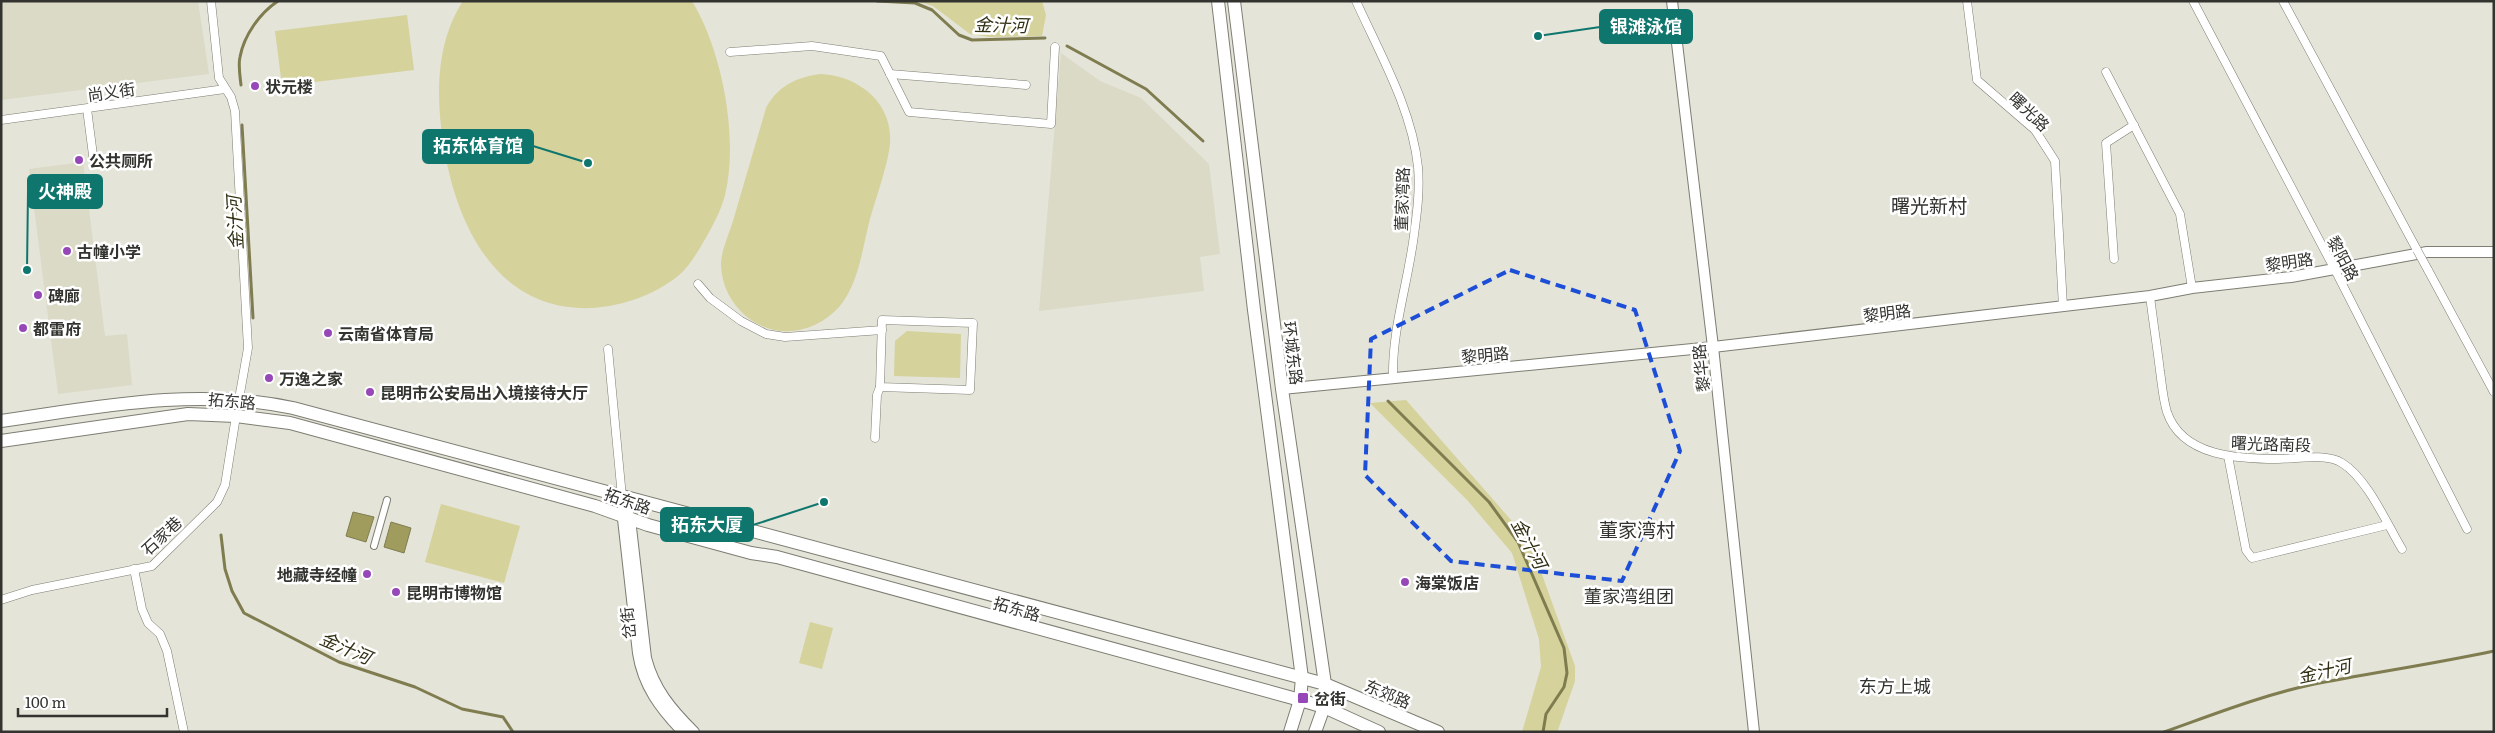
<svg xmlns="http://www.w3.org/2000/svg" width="2495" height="733" font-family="Literata,'Noto Sans SC',serif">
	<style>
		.built { fill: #dbdac7 }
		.green { fill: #d5d29c }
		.water { fill: #a09c5e; stroke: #7f7c50 }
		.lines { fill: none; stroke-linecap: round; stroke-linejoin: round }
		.stream { stroke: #7f7c50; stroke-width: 3 }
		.pedestrian-casing { stroke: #7e7d73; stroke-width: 8 }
		.minor-casing { stroke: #7e7d73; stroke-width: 9 }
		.tertiary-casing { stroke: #7e7d73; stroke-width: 12 }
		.primary-casing { stroke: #7e7d73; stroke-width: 14 }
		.pedestrian { stroke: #fff; stroke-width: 6 }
		.minor { stroke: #fff; stroke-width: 8 }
		.tertiary { stroke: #fff; stroke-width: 10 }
		.primary { stroke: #fff; stroke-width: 12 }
		.minor-bridge-casing { stroke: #7e7d73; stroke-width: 9; stroke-linecap: butt }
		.minor-bridge { stroke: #fff; stroke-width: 8 }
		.marked { fill: none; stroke: #1d4ed8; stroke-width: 4; stroke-dasharray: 10 6; stroke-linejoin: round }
		.poi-dot { fill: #9748b8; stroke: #fff; stroke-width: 2 }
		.labels { text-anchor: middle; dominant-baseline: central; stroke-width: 5; stroke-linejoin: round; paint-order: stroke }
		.poi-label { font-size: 16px; font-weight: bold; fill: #33332f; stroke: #fff; text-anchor: start }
		.street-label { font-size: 16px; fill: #33332f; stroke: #fff }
		.water-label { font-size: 18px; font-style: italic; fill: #312f12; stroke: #fff }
		.neighbourhood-label { font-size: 18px; fill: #33332f; stroke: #fff }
		.quarter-label { font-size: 19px; fill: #33332f; stroke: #fff }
		.leader { fill: none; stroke: #0f766e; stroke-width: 2 }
		.callout-dot { fill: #0f766e; stroke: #fff; stroke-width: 2 }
		.callout { fill: #0f766e; stroke: #0f766e; stroke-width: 2 }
		.callout-label { font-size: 18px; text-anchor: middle; font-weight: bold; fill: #fff }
	</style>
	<rect width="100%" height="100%" fill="#e4e4d8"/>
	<g class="built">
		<path d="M1,1h197l11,73 -208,26z"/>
		<path d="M1061,53l39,28 41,17 68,66 11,90 -20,3 4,34 -165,20z"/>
		<path d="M83,162l22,174 22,-2 5,51 -74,9 -29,-225z"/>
	</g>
	<g class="green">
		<path d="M463,1h229c30,49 47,137 33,194 -4,16 -13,32 -21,46 -7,12 -15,26 -26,35 -24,19 -55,30 -86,32 -91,4 -133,-76 -147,-155 -9,-49 -11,-108 18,-152z"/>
		<path d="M917,1h125l4,14 -4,21 -52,1 -20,-3 -37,-28z"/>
		<path d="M407,15l7,55 -132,16 -7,-55z"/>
		<path d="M820,74c37,1 73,28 70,69 -2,23 -15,57 -21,80 -7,28 -11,62 -30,84 -16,18 -41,28 -65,23 -30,-7 -52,-34 -53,-65 0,-14 8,-31 12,-44 11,-38 22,-75 33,-113 11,-21 30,-31 54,-34z"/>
		<path d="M907,331l54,3 -1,44 -66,-2 1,-35z"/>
		<path d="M1406,400l112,128 14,19 43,119v15l-17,49 2,2h-38l19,-65 -2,-28 -27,-86 -44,-52 -98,-98z"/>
		<path d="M441,504l79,22 -16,57 -79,-21z"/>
		<path d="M810,622l23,6 -11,41 -23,-6z"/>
	</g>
	<g class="water">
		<path d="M353,512l21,5 -8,25 -20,-6z"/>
		<path d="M391,522l20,6 -7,25 -20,-6z"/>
	</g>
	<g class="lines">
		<g class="stream">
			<path d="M877,1l38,2 17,7 27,25 13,5 73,-2"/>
			<path d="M1067,46l79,43 57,52"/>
			<path d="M241,85c-1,-9 -3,-20 -1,-28 4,-22 20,-44 38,-56"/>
			<path d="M242,125l11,193"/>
			<path d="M1388,401l101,101 29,40 46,106 3,25 -3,14 -18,27 -3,18"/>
			<path d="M221,535l4,34 7,22 12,22 95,49 76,25 47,22 41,8 10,15"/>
			<path d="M2164,732c48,-17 96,-36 146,-47 61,-12 123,-21 184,-34"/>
		</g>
		<defs>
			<path id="pedestrian" d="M374,546l13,-46"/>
			<g id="minor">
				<path d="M211,1l8,77 12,19 4,14 13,237 -9,51"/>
				<path d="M1356,1c24,53 56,108 62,166 2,23 -1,46 -4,68 -6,48 -22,94 -21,142"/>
				<path d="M1967,1l10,79 58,50 20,31 8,146"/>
				<path d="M2193,1l142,269 132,259"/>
				<path d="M2283,1l134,249"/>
				<path d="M730,52l82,-6 69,10 28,56 142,12 4,-77"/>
				<path d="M2106,72l74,142 12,74"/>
				<path d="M890,74l136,11"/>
				<path d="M87,109l7,54"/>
				<path d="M1,120l224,-31"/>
				<path d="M2114,259l-8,-116 28,-18"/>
				<path d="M2428,270l66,122"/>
				<path d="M698,284l12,14 31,23 25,13 19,3 97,-7"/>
				<path d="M2150,296c3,25 7,50 10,75 2,14 3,28 7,41 15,45 73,47 111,47 18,0 48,-6 64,4 25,15 45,61 60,86"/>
				<path d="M882,320l91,3 -3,67 -90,-3z"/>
				<path d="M608,349l14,148"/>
				<path d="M875,438l2,-43 3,-8"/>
				<path d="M2228,456l18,94 6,8 135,-33"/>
				<path d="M134,569l8,40 6,14 12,11 7,17 17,81"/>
				<path d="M1,600l31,-10 120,-24 65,-64 8,-17 11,-69"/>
			</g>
			<g id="tertiary">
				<path d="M1672,1l41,346 41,385"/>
				<path d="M1282,389l431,-42 437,-51 42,-8 99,-11 136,-25h67"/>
				<path d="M622,497l8,22 16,139c8,31 25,51 48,74"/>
				<path d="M622,510l16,143c5,33 23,56 45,79"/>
			</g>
			<g id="primary">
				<path d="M1218,1l36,309 48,368 -2,22 -10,32"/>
				<path d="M1234,1l48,388 43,295 -1,23 -9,25"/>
				<path d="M1,421c97,-14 194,-34 292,-13l1032,276 113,48"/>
				<path d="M1,441l187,-27 48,2 54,7 305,83 53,19 103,28 26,4 523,143 24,7 55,25"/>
			</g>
		</defs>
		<use href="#pedestrian" class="pedestrian-casing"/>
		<use href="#minor" class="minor-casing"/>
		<use href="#tertiary" class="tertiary-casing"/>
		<use href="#primary" class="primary-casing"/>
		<use href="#pedestrian" class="pedestrian"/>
		<use href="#minor" class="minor"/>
		<use href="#tertiary" class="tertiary"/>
		<use href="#primary" class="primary"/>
		<defs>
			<path id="minor-bridge" d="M2417,250l11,20"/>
		</defs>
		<use href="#minor-bridge" class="minor-bridge-casing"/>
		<use href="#minor-bridge" class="minor-bridge"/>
	</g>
	<path class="marked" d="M1510,270l125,40 45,141 -58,130 -171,-20 -86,-86 6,-136z"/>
	<g class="poi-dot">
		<circle cx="255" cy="86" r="5"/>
		<circle cx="79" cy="160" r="5"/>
		<circle cx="67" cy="251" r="5"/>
		<circle cx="38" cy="295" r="5"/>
		<circle cx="23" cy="328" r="5"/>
		<circle cx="328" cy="333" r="5"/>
		<circle cx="269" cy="378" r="5"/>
		<circle cx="370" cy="392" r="5"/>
		<circle cx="367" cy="574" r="5"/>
		<circle cx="1405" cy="582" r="5"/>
		<circle cx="396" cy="592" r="5"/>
		<rect x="1297" y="692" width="12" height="12" rx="2.5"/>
	</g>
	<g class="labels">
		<g class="poi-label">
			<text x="265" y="86">状元楼</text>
			<text x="89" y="160">公共厕所</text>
			<text x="77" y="251">古幢小学</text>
			<text x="48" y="295">碑廊</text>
			<text x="33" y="328">都雷府</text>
			<text x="338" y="333">云南省体育局</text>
			<text x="279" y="378">万逸之家</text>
			<text x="380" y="392">昆明市公安局出入境接待大厅</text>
			<text x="357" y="574" text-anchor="end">地藏寺经幢</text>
			<text x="1415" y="582">海棠饭店</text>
			<text x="406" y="592">昆明市博物馆</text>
			<text x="1314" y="698">岔街</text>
		</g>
		<g class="street-label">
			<text transform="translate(111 91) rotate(-8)">尚义街</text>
			<text transform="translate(2030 111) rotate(44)">曙光路</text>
			<text transform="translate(1401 199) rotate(-88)">董家湾路</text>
			<text transform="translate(2344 258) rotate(62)">黎阳路</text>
			<text transform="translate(2289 261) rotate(-8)">黎明路</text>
			<text transform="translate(1887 312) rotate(-7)">黎明路</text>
			<text transform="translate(1294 353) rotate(83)">环城东路</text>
			<text transform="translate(1485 354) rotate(-5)">黎明路</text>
			<text transform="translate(1700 368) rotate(-96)">黎华路</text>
			<text transform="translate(232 400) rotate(5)">拓东路</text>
			<text transform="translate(2271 443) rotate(2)">曙光路南段</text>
			<text transform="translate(628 500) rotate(19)">拓东路</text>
			<text transform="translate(161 535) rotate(-43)">石家巷</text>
			<text transform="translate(1017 608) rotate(16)">拓东路</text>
			<text transform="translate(627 623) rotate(-96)">岔街</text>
			<text transform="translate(1388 693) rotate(23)">东郊路</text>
		</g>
		<g class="water-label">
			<text transform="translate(1001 24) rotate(1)">金汁河</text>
			<text transform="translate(234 223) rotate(-93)">金汁河</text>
			<text transform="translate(1530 543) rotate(62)">金汁河</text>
			<text transform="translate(346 647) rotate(23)">金汁河</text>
			<text transform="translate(2324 670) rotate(-12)">金汁河</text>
		</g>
		<g class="neighbourhood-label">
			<text x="1629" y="595">董家湾组团</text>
			<text x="1895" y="685">东方上城</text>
		</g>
		<g class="quarter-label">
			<text x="1929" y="205">曙光新村</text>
			<text x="1637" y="529">董家湾村</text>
		</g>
	</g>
	<path class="leader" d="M1538 36L1600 27M588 163L533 146M27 270L28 191M824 502L753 525"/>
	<g class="callout-dot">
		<circle cx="1538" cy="36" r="5"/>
		<circle cx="588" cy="163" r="5"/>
		<circle cx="27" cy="270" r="5"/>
		<circle cx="824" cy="502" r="5"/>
	</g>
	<g class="callout">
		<rect x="1600" y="10" width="92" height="33" rx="5"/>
		<rect x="423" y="130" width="110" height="33" rx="5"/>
		<rect x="28" y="175" width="74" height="33" rx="5"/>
		<rect x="661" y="508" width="92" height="33" rx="5"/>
	</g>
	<g class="callout-label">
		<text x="1646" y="33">银滩泳馆</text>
		<text x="478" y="152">拓东体育馆</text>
		<text x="65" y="198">火神殿</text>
		<text x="707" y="531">拓东大厦</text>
	</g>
	<rect width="2495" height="733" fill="none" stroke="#33332f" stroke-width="5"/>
	<path d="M18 708v8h149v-8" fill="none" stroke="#33332f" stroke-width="2.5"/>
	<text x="25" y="708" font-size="15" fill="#33332f" stroke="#ffffff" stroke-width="4" paint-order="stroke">100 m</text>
</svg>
